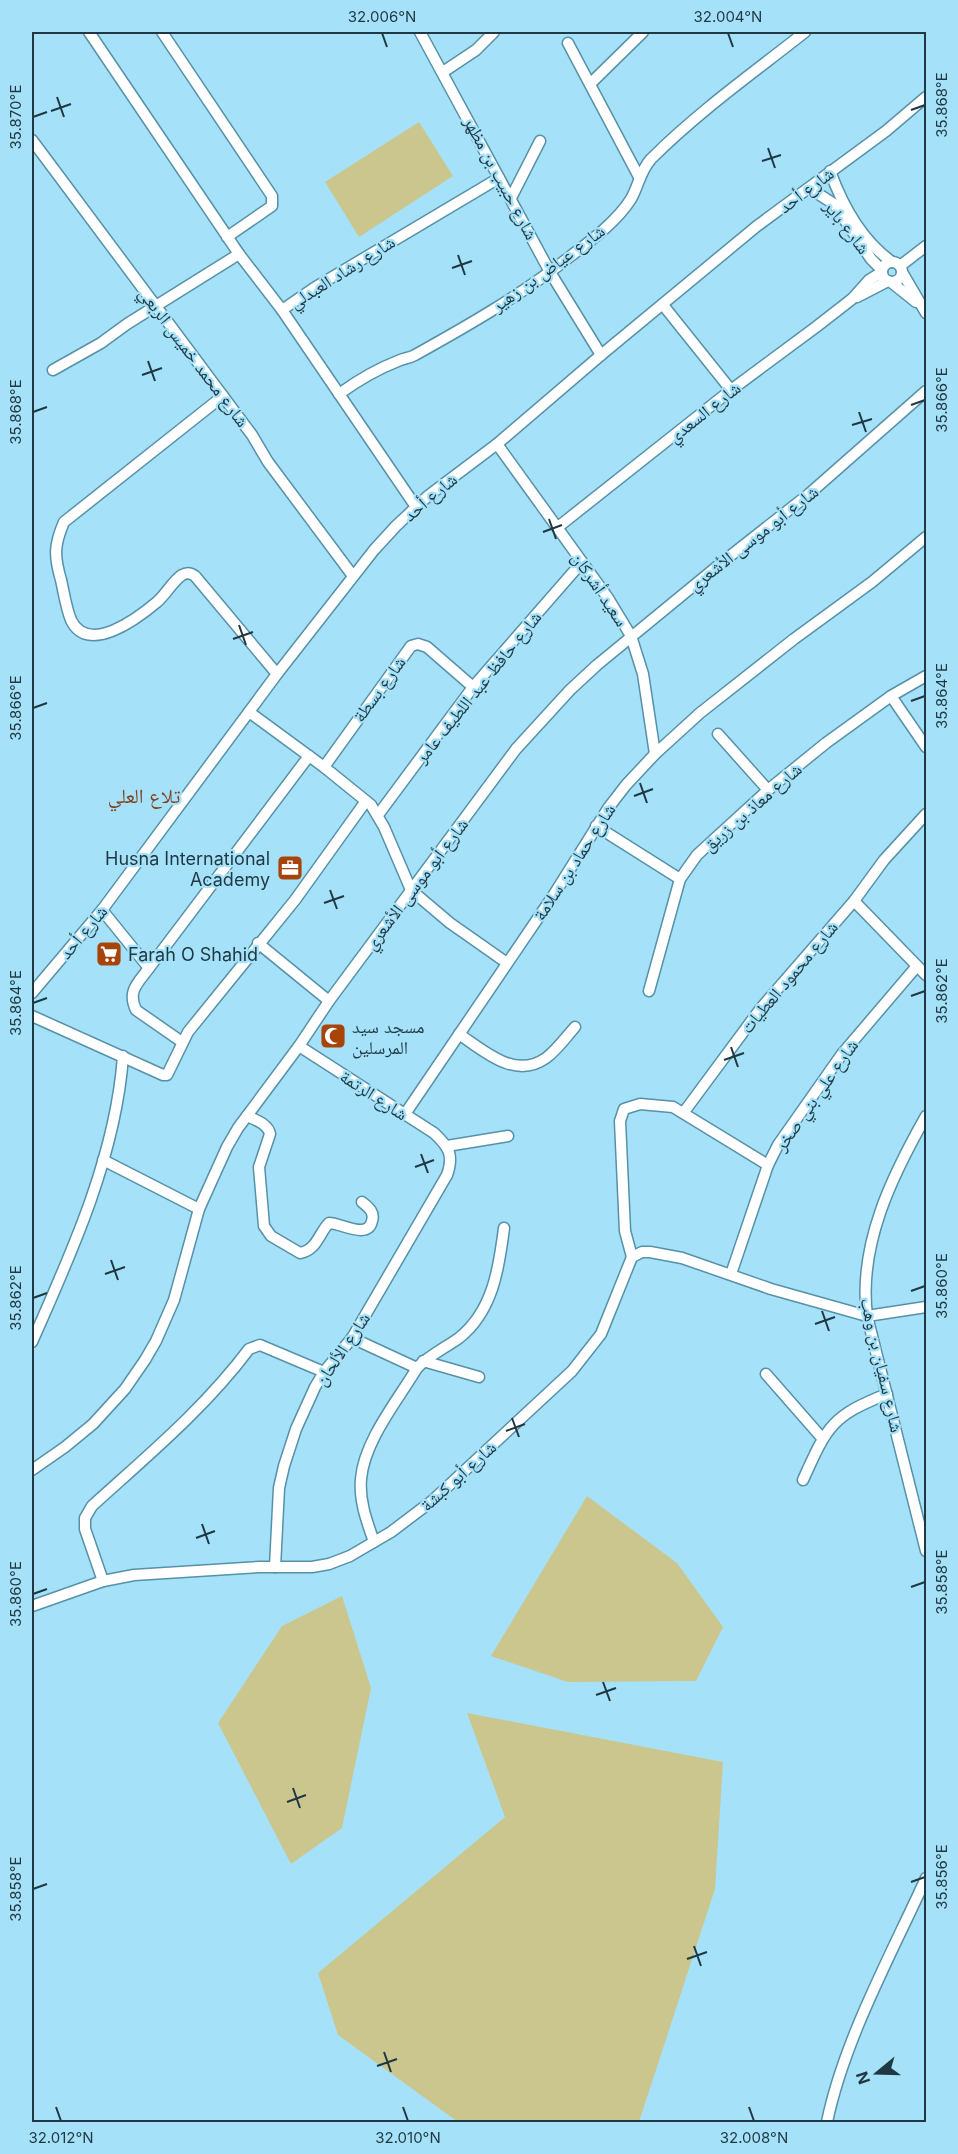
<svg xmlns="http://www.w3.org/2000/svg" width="958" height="2154" font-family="Inter,'Noto Naskh Arabic',sans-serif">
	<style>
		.green { fill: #cbc68d }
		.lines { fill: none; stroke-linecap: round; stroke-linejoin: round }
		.minor-casing { stroke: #5691a7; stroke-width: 13 }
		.minor { stroke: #fff; stroke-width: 10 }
		.ticks { fill: none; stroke: #1f3841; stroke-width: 2 }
		.labels { text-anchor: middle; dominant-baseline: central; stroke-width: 4.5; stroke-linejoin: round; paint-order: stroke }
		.street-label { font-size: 18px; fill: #1f3841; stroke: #a5e2fa }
		.poi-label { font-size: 18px; fill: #1f3841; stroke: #a5e2fa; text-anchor: start }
		.neighbourhood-label { font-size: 20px; fill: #803f20; stroke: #a5e2fa }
		.neatline { fill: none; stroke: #1f3841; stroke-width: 2 }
		.ticks-label { font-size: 15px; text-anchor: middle; fill: #1f3841 }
	</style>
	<rect width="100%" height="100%" fill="#a5e2fa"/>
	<g class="green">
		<path d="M419,122l34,54 -94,61 -34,-55z"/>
		<path d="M587,1496l90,67 46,64 -27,54 -128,1 -77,-26z"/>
		<path d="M342,1596l29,92 -29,140 -51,36 -73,-141 64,-97z"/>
		<path d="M467,1713l256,49 -8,127 -76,233h-181l-120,-87 -20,-62 187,-156z"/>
	</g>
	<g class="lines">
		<defs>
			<g id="minor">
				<path d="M89,32l150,222"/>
				<path d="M162,32l110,164v10l-45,31"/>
				<path d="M420,32l130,240 51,83"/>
				<path d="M568,43l71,134"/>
				<path d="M443,72l33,-22 18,-18"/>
				<path d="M590,84l53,-52"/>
				<path d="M32,140l220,295 16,27 85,114"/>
				<path d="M830,171c13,36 31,69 62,91"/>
				<path d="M809,188l25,16 37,55 11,11"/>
				<path d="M511,198l29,-57"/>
				<circle cx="892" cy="272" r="10"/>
				<path d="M900,266l26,-20"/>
				<path d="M902,272l24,41"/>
				<path d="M891,282l25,20"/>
				<path d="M857,297l31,-16"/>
				<path d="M663,305l68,85"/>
				<path d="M282,310l134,197"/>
				<path d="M53,370l48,-27 26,-19 112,-70 43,56 32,-22 185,-110"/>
				<path d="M339,394c18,-13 38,-25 59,-33 6,-3 12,-3 17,-6 54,-30 108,-61 157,-100 20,-15 45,-34 59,-56 8,-14 9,-28 20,-40 47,-47 102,-86 154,-127"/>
				<path d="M223,396l-159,126c-10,23 -10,34 -3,58 3,13 5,28 10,40 17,36 67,-2 86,-18 9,-8 16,-21 25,-27 5,-3 9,-2 13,1l82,98"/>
				<path d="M497,444l111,154 23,38 12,38 12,80"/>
				<path d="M558,527l173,-137 85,-63 36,-28 17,-19 13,-8"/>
				<path d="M891,696l35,51"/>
				<path d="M249,712l75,55 47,38 13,22 27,63 39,33 57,40"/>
				<path d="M718,734l50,56"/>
				<path d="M324,767l87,-121 7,-2 9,3 46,40"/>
				<path d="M378,815l95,-128 109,-125"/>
				<path d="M596,826l84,53"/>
				<path d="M854,901l72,74"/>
				<path d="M102,910l47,58"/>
				<path d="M258,943l71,58"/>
				<path d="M649,991l31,-112 17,-24 71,-65 58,-47 65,-47 35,-20"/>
				<path d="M32,993l70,-83 175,-236 97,-124 22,-24 32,-30 69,-52 104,-89 156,-129 129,-95 40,-34"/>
				<path d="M32,1016l131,59h4l21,-43 107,-132 71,-99"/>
				<path d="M459,1034c25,17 56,46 87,24 11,-8 20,-21 29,-31"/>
				<path d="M182,1042l-46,-32c-9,-19 2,-27 13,-42l160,-212"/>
				<path d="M684,1112l77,-104 93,-107 30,-41 42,-46"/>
				<path d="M405,1114l148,-218 56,-89 17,-22 29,-31 45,-41 94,-74 78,-57 54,-45"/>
				<path d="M247,1116c9,4 21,8 23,18l-11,33 5,59 7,10 29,17c17,-3 19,-20 29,-30 12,0 39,17 43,-2 3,-9 -4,-14 -10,-19"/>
				<path d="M926,1116c-34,60 -68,129 -59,200l59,235"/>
				<path d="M447,1146l61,-10"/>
				<path d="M103,1160l96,49"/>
				<path d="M632,1257l-7,-26 -5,-110 4,-12 16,-5 33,3 95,58"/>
				<path d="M731,1274l37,-109 10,-20 64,-91 75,-88"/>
				<path d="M352,1338l65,30"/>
				<path d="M32,1342c40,-90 84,-187 91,-286"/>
				<path d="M423,1361l56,16"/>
				<path d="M766,1374l56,64"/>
				<path d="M32,1470l33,-23 28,-23 32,-35 20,-29 11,-19 18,-41 25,-91 28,-62 11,-19 61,-82 30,-45 187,-252 54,-59 27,-25 128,-105 84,-66 117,-103"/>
				<path d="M803,1480c24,-53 28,-64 84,-86"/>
				<path d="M374,1542c-7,-20 -15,-41 -13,-63 3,-38 37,-79 56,-111 11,-12 28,-20 42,-30 34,-27 40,-70 45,-110"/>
				<path d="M275,1567l4,-79 5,-22 12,-37 19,-42 9,-15 28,-34 95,-163c7,-20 2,-28 -13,-42l-135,-87"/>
				<path d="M103,1581l-18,-52v-11l7,-12c55,-50 113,-98 157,-157l11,-4 64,27"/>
				<path d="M32,1606l71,-25 31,-6 125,-8h53l17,-3 21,-8 41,-24 41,-31 140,-130 29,-37 31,-77 10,-5h8l32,6 89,31 96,27 59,-9"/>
				<path d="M827,2122c17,-82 64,-167 99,-244"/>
			</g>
		</defs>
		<use href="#minor" class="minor-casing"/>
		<use href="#minor" class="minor"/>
	</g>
	<path class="ticks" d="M382,33l5,14M728,33l5,14M57,97l7,20M911,110l14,-5M51,111l20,-7M33,117l14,-5M768,148l7,20M762,161l19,-6M458,255l7,20M452,268l20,-7M148,361l7,20M142,375l20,-7M911,405l14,-5M33,412l14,-5M859,412l7,20M852,425l20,-6M549,519l7,20M543,532l19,-7M239,625l7,20M233,639l20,-7M911,701l14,-5M33,708l14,-5M640,783l7,20M634,796l19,-7M330,890l7,19M324,903l20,-7M911,996l14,-5M33,1003l14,-5M731,1047l7,20M724,1060l20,-7M421,1154l7,19M415,1167l19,-7M111,1260l7,20M105,1274l20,-7M911,1291l14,-5M33,1298l14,-5M822,1311l7,20M815,1324l20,-7M512,1418l7,19M506,1431l19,-7M202,1524l7,20M196,1538l19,-7M911,1587l14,-5M33,1594l14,-5M603,1682l7,19M596,1695l20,-7M293,1788l7,20M287,1802l19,-7M911,1882l14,-5M33,1889l14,-5M694,1946l7,20M687,1959l20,-7M384,2052l7,20M377,2066l20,-7M56,2107l5,14M403,2107l5,14M749,2107l5,14"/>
	<defs>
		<symbol id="office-square" viewBox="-11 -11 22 22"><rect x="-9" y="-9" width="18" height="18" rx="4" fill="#a7440a" stroke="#a5e2fa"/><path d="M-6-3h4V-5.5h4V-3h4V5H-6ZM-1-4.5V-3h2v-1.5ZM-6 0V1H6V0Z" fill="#fff"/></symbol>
		<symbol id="supermarket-square" viewBox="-11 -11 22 22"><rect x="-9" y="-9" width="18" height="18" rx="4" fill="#a7440a" stroke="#a5e2fa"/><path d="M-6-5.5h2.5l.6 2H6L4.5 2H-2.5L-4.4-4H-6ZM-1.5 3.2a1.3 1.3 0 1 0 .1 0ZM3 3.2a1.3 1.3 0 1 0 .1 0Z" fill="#fff"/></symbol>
		<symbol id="mosque-square" viewBox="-11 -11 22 22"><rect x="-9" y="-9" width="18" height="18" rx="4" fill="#a7440a" stroke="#a5e2fa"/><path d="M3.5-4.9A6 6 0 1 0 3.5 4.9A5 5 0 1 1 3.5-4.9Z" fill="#fff"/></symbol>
	</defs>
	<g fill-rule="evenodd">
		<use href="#office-square" x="275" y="853" width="30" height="30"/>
		<use href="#supermarket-square" x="94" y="939" width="30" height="30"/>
		<use href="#mosque-square" x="318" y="1021" width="30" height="30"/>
	</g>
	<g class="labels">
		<g class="street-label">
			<text transform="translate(501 178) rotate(62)">شارع حبيب بن مظهر</text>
			<text transform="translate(806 190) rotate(-37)">شارع أحد</text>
			<text transform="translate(847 227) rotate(52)">شارع باير</text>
			<text transform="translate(548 268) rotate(-36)">شارع عياض بن زهير</text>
			<text transform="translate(342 272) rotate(-32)">شارع رشاد العبدلي</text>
			<text transform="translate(194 357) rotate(53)">شارع محمد خميس الربعي</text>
			<text transform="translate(704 412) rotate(-38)">شارع السعدي</text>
			<text transform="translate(430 497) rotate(-40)">شارع أحد</text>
			<text transform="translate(753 538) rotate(-38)">شارع أبو موسى الأشعري</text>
			<text transform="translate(600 589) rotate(56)">سعيد أشركان</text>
			<text transform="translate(478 687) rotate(-51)">شارع حافظ عبد اللطيف عامر</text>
			<text transform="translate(379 689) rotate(-54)">شارع بسطة</text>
			<text transform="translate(752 807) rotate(-41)">شارع معاذ بن زريق</text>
			<text transform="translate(574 862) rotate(-57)">شارع حماد بن سلامة</text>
			<text transform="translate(416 884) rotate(-53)">شارع أبو موسى الأشعري</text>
			<text transform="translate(83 932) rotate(-50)">شارع أحد</text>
			<text transform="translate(789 977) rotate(-50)">شارع محمود العطيات</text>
			<text transform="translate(374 1095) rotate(33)">شارع الرتمة</text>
			<text transform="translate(816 1095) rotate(-55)">شارع علي بني صخر</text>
			<text transform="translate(342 1349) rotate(-56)">شارع الألحان</text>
			<text transform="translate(882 1365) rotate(77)">شارع سفيان بن وهب</text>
			<text transform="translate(458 1476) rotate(-42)">شارع أبو كبشة</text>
		</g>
		<g class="poi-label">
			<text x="270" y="858" text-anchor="end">Husna International<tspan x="270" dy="21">Academy</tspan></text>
			<text x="128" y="954">Farah O Shahid</text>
			<text x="352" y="1026">مسجد سيد<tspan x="352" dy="21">المرسلين</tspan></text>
		</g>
		<g class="neighbourhood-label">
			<text x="144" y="796">تلاع العلي</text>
		</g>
	</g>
	<rect width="958" height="2154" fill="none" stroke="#a5e2fa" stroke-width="66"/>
	<g transform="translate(877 2073) rotate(251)" stroke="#a5e2fa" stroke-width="4.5" paint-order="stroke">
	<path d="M0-4.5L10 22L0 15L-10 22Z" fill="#1f3841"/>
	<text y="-9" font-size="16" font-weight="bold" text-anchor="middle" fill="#1f3841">N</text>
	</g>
	<rect x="33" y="33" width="892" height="2088" class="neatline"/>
	<g class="ticks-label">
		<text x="382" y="22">32.006°N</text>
		<text x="728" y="22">32.004°N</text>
		<text transform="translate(942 105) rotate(-90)" y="5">35.868°E</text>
		<text transform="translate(16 117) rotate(-90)" y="5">35.870°E</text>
		<text transform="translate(942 400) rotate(-90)" y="5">35.866°E</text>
		<text transform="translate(16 412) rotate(-90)" y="5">35.868°E</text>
		<text transform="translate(942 696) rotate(-90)" y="5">35.864°E</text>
		<text transform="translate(16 708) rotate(-90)" y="5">35.866°E</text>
		<text transform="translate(942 991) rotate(-90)" y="5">35.862°E</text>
		<text transform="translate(16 1003) rotate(-90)" y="5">35.864°E</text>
		<text transform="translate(942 1286) rotate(-90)" y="5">35.860°E</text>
		<text transform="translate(16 1298) rotate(-90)" y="5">35.862°E</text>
		<text transform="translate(942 1582) rotate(-90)" y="5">35.858°E</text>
		<text transform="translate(16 1594) rotate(-90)" y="5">35.860°E</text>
		<text transform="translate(942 1877) rotate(-90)" y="5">35.856°E</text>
		<text transform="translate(16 1889) rotate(-90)" y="5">35.858°E</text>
		<text x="61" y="2143">32.012°N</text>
		<text x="408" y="2143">32.010°N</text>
		<text x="754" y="2143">32.008°N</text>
	</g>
</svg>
